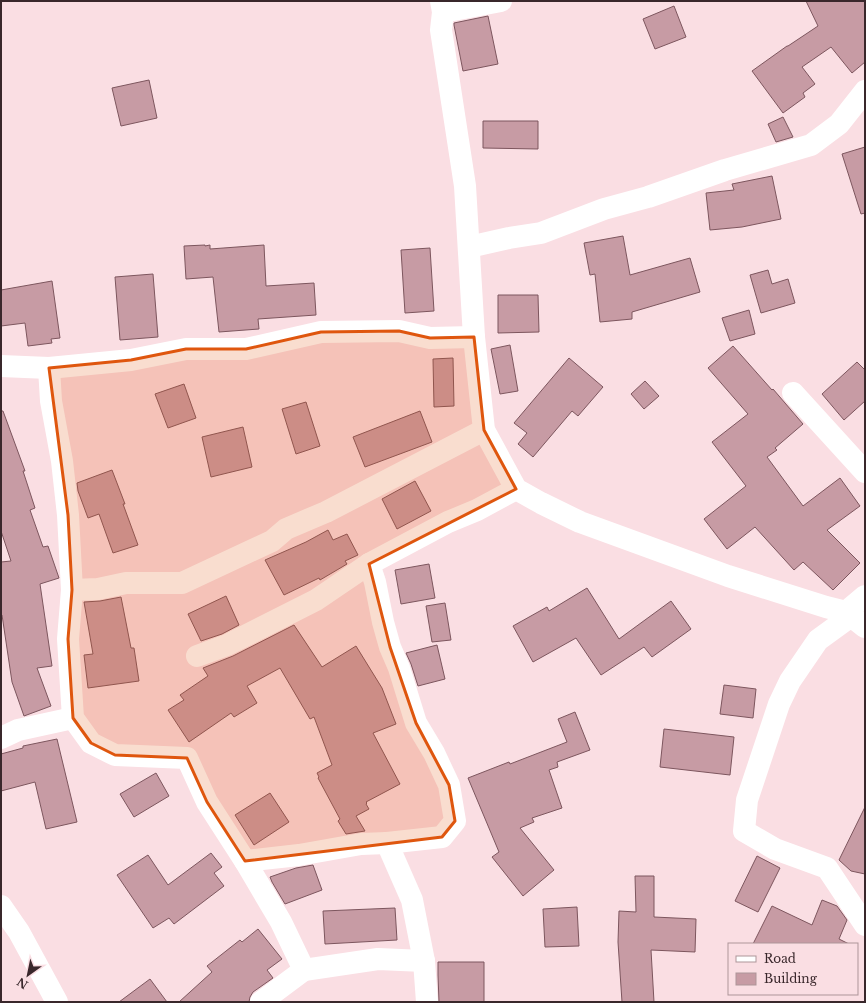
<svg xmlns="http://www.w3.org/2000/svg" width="866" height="1003" font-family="'Libre Baskerville',serif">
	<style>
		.building { fill: #c79ba4; stroke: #7d565e }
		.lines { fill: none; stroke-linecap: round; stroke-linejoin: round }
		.street { stroke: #fff; stroke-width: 22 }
		.marked { fill: #df560e; fill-opacity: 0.2; stroke: #df560e; stroke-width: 3; stroke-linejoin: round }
	</style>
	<rect width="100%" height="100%" fill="#fadee3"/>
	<g class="building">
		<path d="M806,1h59v61l-13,11 -21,-26 -29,20 13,17 -12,9 2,4 -22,16 -31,-42 35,-25h1l30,-20z"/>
		<path d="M674,6l12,31 -31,12 -12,-30z"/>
		<path d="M488,16l10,48 -35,7 -9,-46v-2z"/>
		<path d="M149,80l8,38 -36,8 -9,-38z"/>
		<path d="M783,117l10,20 -17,5 -8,-18z"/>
		<path d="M483,121h55v28l-55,-1z"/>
		<path d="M865,147v66l-4,1 -19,-60z"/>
		<path d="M772,176l9,43 -39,8 -32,3 -4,-37 28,-3 -2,-6z"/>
		<path d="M623,236l7,39 60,-17 10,34 -68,20v7l-32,3 -5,-48 -5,1 -6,-32z"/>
		<path d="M205,245v1l5,-1v4l54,-4 2,41 48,-3 2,32 -58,4 1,10 -40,3 -6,-55 -27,2 -2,-33z"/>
		<path d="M430,248l4,63 -29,2 -4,-63z"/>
		<path d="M768,270l4,14 16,-5 7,24 -34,10 -11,-38z"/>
		<path d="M153,274l5,63 -38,3 -5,-63z"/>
		<path d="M52,281l8,57 -9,1 1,4 -24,3 -3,-23 -24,3v-36z"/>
		<path d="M498,295h40l1,37 -41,1z"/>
		<path d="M749,310l6,24 -25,7 -8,-23z"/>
		<path d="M510,345l8,46 -18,3 -9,-45z"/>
		<path d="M733,346l39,44 1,-1 30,35 -28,24 2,2 -10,7 36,49 37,-28 20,28 -33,24 33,33 -27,27 -30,-28 -9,8 -39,-43 -28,22 -23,-30 42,-33 -34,-44 36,-28 -40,-46z"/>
		<path d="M453,358l1,48 -20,1 -1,-48z"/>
		<path d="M569,358l34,29 -25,29 -6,-5 -39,46 -15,-13 9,-11 -13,-10z"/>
		<path d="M857,362l8,8v31l-21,19 -22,-26z"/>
		<path d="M645,381l14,15 -15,13 -13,-15z"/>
		<path d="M184,384l12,34 -28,10 -13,-34z"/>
		<path d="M306,402l14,44 -24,8 -14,-45z"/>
		<path d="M1,411h2l22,60h-2l12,37 -5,2 13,37 5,-1 11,32 -19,6 12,82 -15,2 14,38 -27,10 -12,-34 -10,-67h-1v-53l10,-1 -10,-30z"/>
		<path d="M420,411l12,31 -67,25 -12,-30z"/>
		<path d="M243,427l9,40 -41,10 -9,-40z"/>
		<path d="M112,470l13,34h-2l15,41 -25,8 -14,-39 -11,4 -10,-27 -1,-8z"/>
		<path d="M415,481l16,30 -34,18 -15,-30z"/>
		<path d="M328,530l5,10 14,-6 11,21 -13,6 2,3 -5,3 -22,13 -1,-2 -35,17 -19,-35 41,-18z"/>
		<path d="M429,564l6,34 -34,6 -6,-34z"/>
		<path d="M587,588l32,51 52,-38 20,28 -39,28 -8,-10 -43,28 -25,-37 -43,24 -20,-36 34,-19 2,4z"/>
		<path d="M226,596l13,29 -17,9 -21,7 -13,-27z"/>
		<path d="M121,597l10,51h3l5,33 -51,7 -4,-33 9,-1 -9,-52 16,-1z"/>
		<path d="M445,603l6,37 -19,2 -6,-36z"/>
		<path d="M294,625l28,42 34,-21 26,42 14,36 -23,9 27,51 -34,18 1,1 -1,1 3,5 -13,7 9,15 -19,3 -8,-13 2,-2 -22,-41 1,-1 -2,-4 15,-8 -18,-48 -4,2 -30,-51 -33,18 10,17 -23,14 -3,-4 -42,29 -21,-32 16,-10 -4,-5 28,-19 -5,-8 30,-12z"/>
		<path d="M437,645l8,34 -27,7 -7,-22 -5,-11z"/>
		<path d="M724,685l32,4 -3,29 -33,-4z"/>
		<path d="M575,712l15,38 -33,12 1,5 -9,3 13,38 -30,10 2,4 -14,6 34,42 -31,26 -31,-39 7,-5 -31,-74 41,-16 1,2 57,-22 -9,-23z"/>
		<path d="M664,729l70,8 -4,38 -70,-8z"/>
		<path d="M57,739l20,83 -31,7 -11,-47 -34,9v-37l22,-6v-2z"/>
		<path d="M156,773l13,23 -35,21 -14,-23z"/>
		<path d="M270,793l19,29 -35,23 -19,-30z"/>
		<path d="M865,807v67l-14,-3 -12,-11z"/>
		<path d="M211,853l11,14 -8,6 10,13 -50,38 -5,-6 -16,10 -36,-53 31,-20 20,30z"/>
		<path d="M757,856l23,12 -22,44 -23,-11z"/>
		<path d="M313,865l9,25 -37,14 -13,-22 -2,-5 26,-9z"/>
		<path d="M635,876h19v41l42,2 -1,33 -44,-2 3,52h-32l-4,-60 1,-31 17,1z"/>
		<path d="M822,900l15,6 10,14 -8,19 10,5h-96l19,-38 40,19z"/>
		<path d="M577,907l2,39 -34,1 -2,-38z"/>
		<path d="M395,908l2,32 -72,4 -2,-33z"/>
		<path d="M258,929l24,30 -15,11 6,8 -20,14 -3,5 -1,5h-70l33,-30 -5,-6 33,-26 2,2z"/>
		<path d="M438,962h46v40h-45l-1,-27z"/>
		<path d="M150,979l17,23h-48z"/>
	</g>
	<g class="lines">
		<g class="street">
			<path d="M441,1l2,11 -2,18 24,156 9,151 10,93 32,59 25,14 39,19 148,54 98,31 20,5 19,15"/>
			<path d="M443,12l58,-11"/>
			<path d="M469,247l40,-9 32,-5 63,-24 44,-12 77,-27 86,-25 28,-21 26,-33"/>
			<path d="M1,366l48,2 82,-8 55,-11h60l75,-17 78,-1 31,7 44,-1"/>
			<path d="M49,368l2,33 11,60 6,54 4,75"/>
			<path d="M793,393l72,79"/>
			<path d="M369,564l6,18 8,40 7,25 9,21 17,55 18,30 15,32 6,36 -13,16 -55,6 25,57 12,61 3,41"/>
			<path d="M846,612l19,-16"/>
			<path d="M851,616l-33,24 -28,41 -11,23 -32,96 -3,31 31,18 52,19 38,57"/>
			<path d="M197,656l30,-11 89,-45 53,-36 79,-42 29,-12 39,-21"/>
			<path d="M1,738l17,-8 55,-12"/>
			<path d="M387,843l-26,1 -62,11 -54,6 -38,-59 -20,-44 -72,-3 -24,-12 -18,-25 -5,-79 4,-49 26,-1 28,-6h56l90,-42 14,-12 40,-17 158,-82"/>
			<path d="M245,861l36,61 23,48 -43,32"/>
			<path d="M1,906l18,26 38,70"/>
			<path d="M304,970l74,-11 46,2"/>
		</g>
	</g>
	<path class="marked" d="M399,331l31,7 44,-1 10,93 32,59 -147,75 21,83 26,76 33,62 6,36 -13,16 -197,24 -38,-59 -20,-44 -72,-3 -24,-12 -18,-25 -5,-79 4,-49 -4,-75 -19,-147 82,-8 55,-11h60l75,-17z"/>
	<rect width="866" height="1003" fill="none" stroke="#39272b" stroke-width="4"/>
	<rect x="728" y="943" width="130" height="52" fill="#fadee3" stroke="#ad9599"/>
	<rect x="736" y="956" width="20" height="6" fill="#ffffff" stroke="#ad9599"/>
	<text x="764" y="963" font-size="12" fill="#39272b">Road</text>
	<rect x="736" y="973" width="20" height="12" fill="#c79ba4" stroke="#ad9599"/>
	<text x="764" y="983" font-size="12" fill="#39272b">Building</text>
	<g transform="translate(28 975) rotate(213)" stroke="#fadee3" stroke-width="3" paint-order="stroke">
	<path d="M0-3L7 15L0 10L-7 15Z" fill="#39272b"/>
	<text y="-6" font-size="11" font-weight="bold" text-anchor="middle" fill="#39272b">N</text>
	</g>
</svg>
